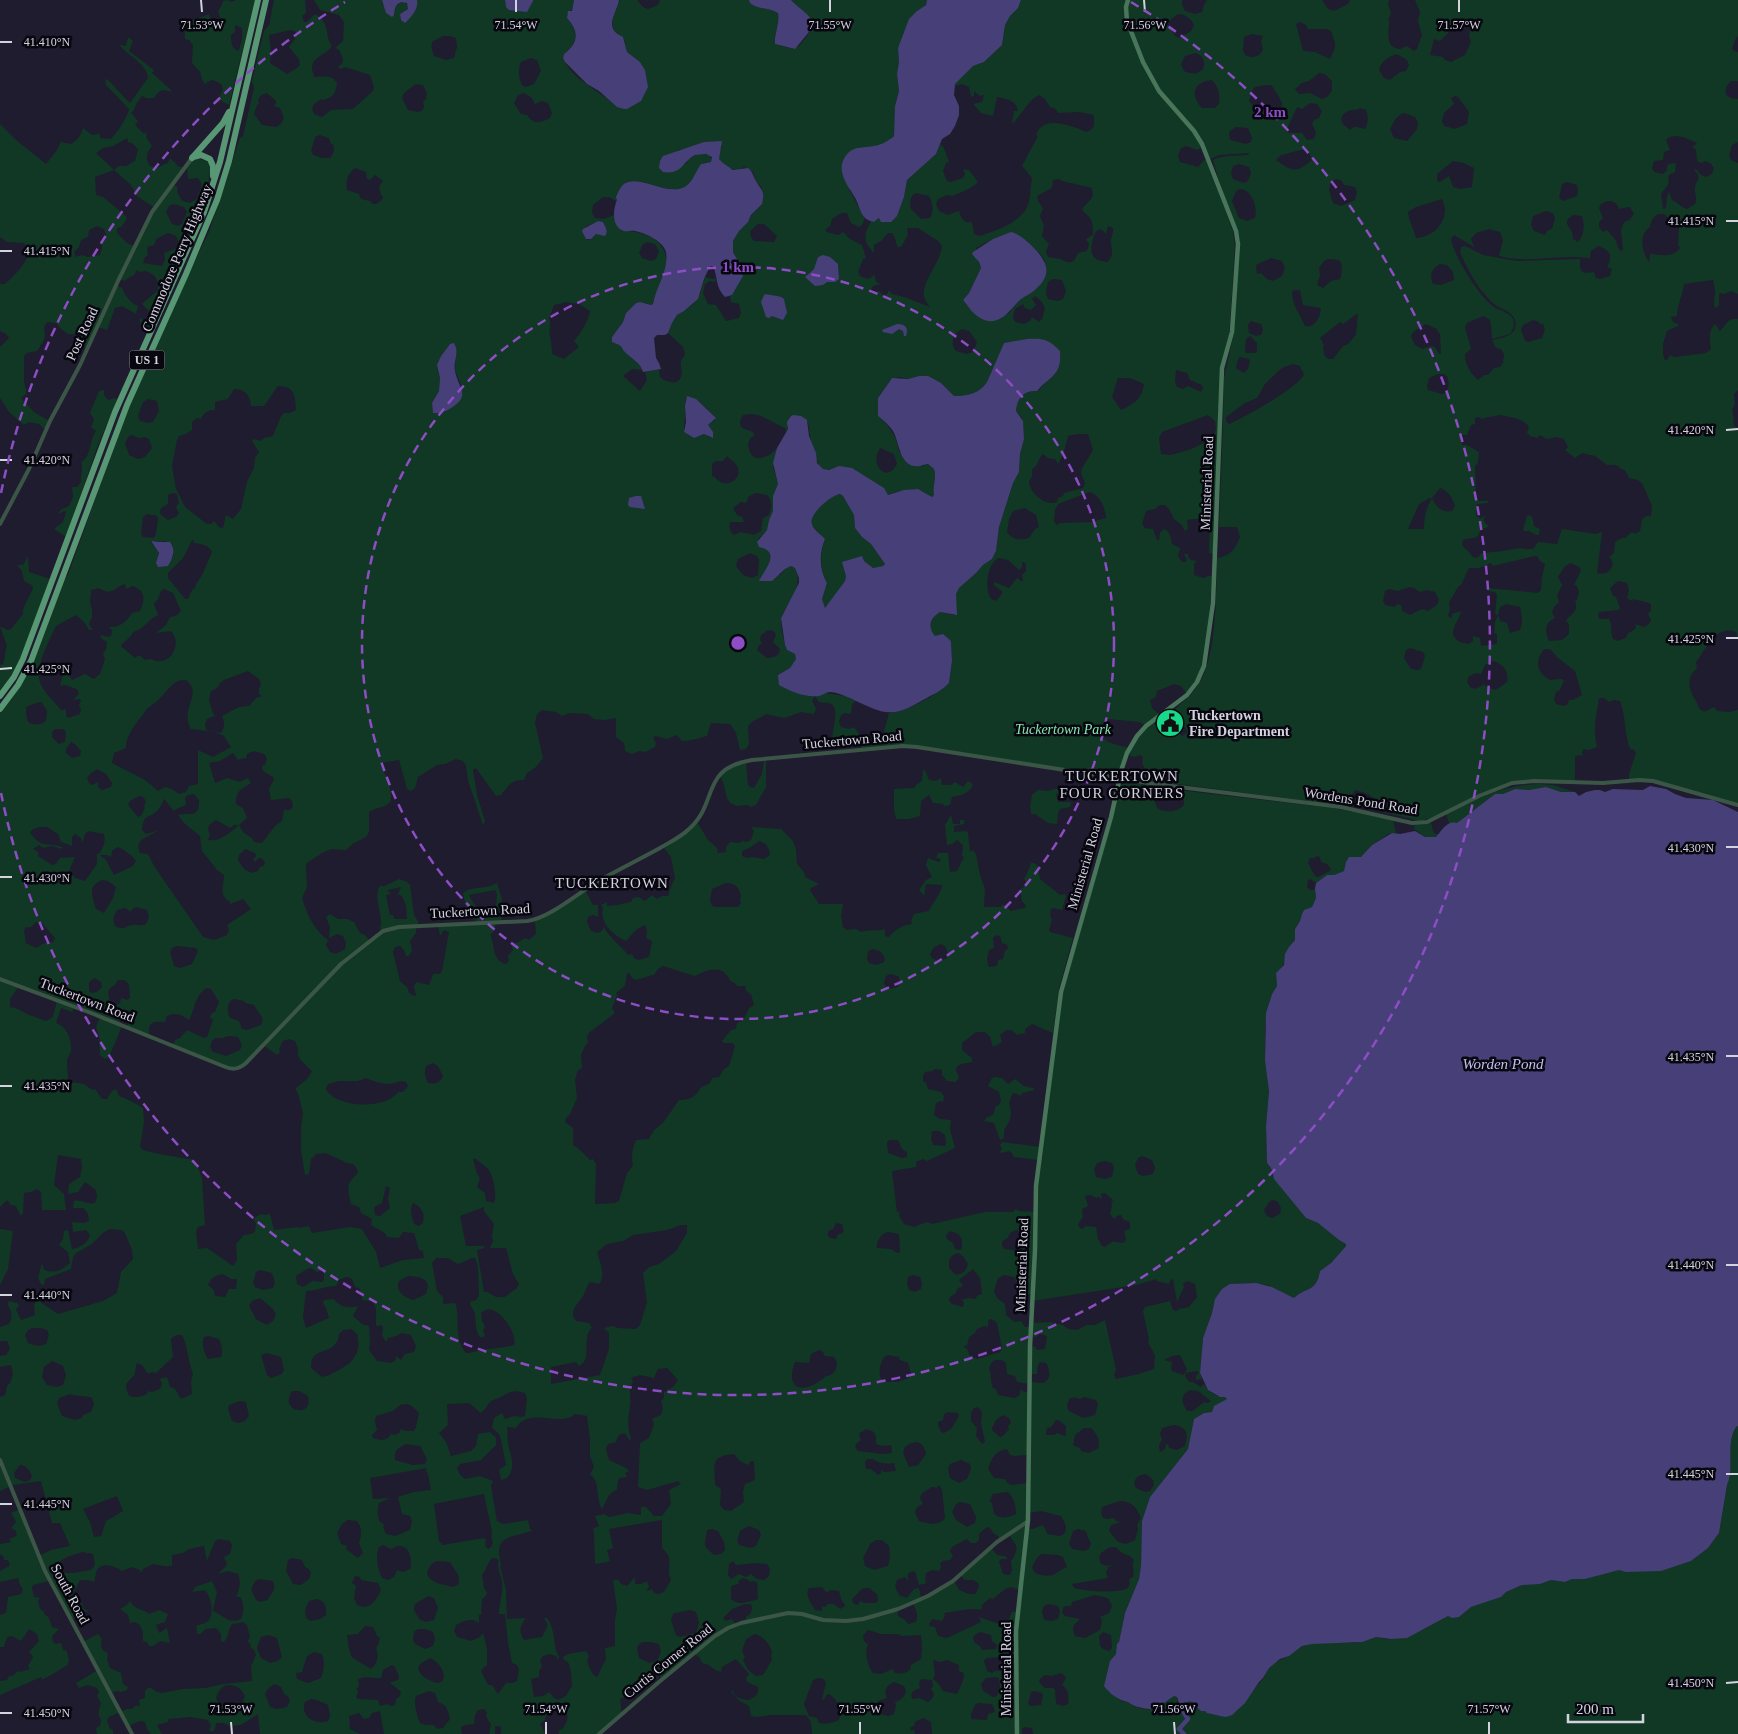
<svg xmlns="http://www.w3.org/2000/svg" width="1738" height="1734" font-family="Georgia,serif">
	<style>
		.green { fill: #113824; fill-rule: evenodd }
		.water { fill: #473f78; fill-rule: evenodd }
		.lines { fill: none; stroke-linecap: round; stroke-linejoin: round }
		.river { stroke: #473f78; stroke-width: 4.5 }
		.tertiary { stroke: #3b5646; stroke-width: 4 }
		.secondary { stroke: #49755b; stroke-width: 4.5 }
		.trunk { stroke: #589774; stroke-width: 6 }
		.ticks { fill: none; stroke: #d3d2df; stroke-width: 2 }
		.ring { fill: none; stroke: #8d4dc5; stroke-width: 2.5; stroke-dasharray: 9 6 }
		.labels { text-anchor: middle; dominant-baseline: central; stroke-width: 5; stroke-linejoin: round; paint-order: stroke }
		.shield { fill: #08070f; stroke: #9695a1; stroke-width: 1 }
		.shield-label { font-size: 12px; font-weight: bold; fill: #d3d2df }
		.street-label { font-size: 14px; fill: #d3d2df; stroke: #08070f }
		.poi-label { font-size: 14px; font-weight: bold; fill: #d3d2df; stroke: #08070f; text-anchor: start }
		.park-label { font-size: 14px; font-style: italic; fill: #85e7b0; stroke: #08070f }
		.neighbourhood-label { font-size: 15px; letter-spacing: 1px; fill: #d3d2df; stroke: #08070f }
		.water-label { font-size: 15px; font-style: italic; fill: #c2bef2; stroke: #08070f }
		.ticks-label { font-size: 12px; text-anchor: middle; fill: #d3d2df; stroke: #08070f; stroke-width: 5; stroke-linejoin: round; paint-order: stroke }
		.centre { fill: #8d4dc5; stroke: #08070f; stroke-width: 2.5 }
		.ring-label { font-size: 15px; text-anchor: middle; font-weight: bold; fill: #8d4dc5; stroke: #08070f; stroke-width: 5; stroke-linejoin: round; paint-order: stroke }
	</style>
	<rect width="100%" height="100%" fill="#1e1c2e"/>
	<g class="green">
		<path d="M227,0l4,2 5,-2h19l-26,105 -9,-5v-4l3,-7 -2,-5 -8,-4 -6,2 -1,2 -3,-2 -3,-10 -8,-9 1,-18 -4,-5 -4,-1v-16l24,-9 3,13 4,-3 4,4 2,-4 -4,-14 2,-1 3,-8zM235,25l7,3v11l-3,11 -1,1c-7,-3 -7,-10 -7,-16l4,-3z"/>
		<path d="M274,0h31l1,13 -4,3 2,6h3l8,-8c16,9 9,21 17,32 -5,9 -20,10 -20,22 0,3 2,6 2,9 9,0 18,-3 23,6 -1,10 -4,14 -13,17l-3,-1 -7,5 -2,5 2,5 8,3 9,-7 22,-1 20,-18 1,-4 -4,-12 -25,-8 -5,2 -2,-2 4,-3 1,-6 -4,-8 -4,-2 8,-7 1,-19 -5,-7 -19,-5 -6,-10h68l1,4 11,11 2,-9 5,-4h4l3,4v3l-8,5 1,6 10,-5 5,-5 1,-10h88l1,7 23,1 4,-8h41l-1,8 -6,7v3c11,13 12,24 -3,36l-1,4c9,22 38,33 54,49l28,-37 -5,-8 -13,-10 -3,-13c-19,-12 -10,-21 -5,-38l2,-1h16l6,7 5,2 10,-4 2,-5h90v3c10,6 19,4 28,10 2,10 -4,20 -3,31l18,5 7,-4 10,-13 -10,-23 -9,-9h136l-1,5 -9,6 -19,37 1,14 -2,12 2,17 -3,10 -2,35 -8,7 -15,5 -22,42c7,9 9,19 16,28l-3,7 -3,2 -8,-4 -4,-10c-6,-1 -10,3 -15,6l-2,7 -5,4 2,2 11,3 5,-3 7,7 12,6 4,13 -3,1 -5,13 2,4 8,3 4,-2 2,-3 2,8 5,2 -8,2 -2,4 3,3 5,-2 5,5 4,-3v-3l4,4 12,3 26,10c-2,-3 -5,-6 -6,-10 -3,-16 16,-33 18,-51l-4,-5 -20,-13h-11l1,7 -7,12h-3c-3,-4 -2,-10 -6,-14h-4l-7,8 -7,4v8c-12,-12 -10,-19 -3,-32l3,1 6,-4 17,-2 7,-19 3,-17 29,-26 4,-10 4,4 5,14 -3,1 -3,8 4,10 4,1 12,-4 2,-4 -2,-5 6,1 9,12c-8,8 -17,10 -26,14l-5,-1 -9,4 -2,5 3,7 9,4 11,-4c2,7 5,13 13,11l2,12 6,2c16,-6 41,-13 48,-31 3,-9 2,-18 4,-27l-10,-12 16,-30 -2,-1c7,-21 36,-9 50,-3l5,-2 3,-4v-11l-15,-3 -21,1 -2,-4 -6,-2 -5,-8 -6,-4c-12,6 -17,20 -27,29l2,-13h4c-2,-11 -11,-12 -21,-14l-4,19 -12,-3 -8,-9 9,-2 2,-7 -4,1 -6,-5v5l-3,1 -2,-10 -7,-3 -7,2 -1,3 1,-5 7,-8 11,-10 11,-4 18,-17 3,-20 5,-9 8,-8 3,-8h161v5l3,6 10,3 7,-2 2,-7 3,-5h115l6,9 6,2 14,-7 2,-4h39l-1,4 3,9 -3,7 2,1c-2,5 -3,22 2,25 2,2 5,2 8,3l7,-3 7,5 3,-2 5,-14 -4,-14 2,-9 -5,-12h323v36l-3,4 -3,9 2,2 4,1v29h-7c-9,9 -7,18 7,18v43l-6,3 -3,11 2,4 7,3v131l-7,-3 -7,3 -3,-1 -2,1v11l-3,3 -2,-2 1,-16 -2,-10 -29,4c-1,11 -7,21 -7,32l-6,1 2,5 5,2v2l-11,5 -4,13v11l2,5h2l3,-5 4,2 32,-4 5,-4c-1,-9 -3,-18 4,-25l5,7c6,-6 8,-14 18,-12v71l-4,4 1,10 -3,6c2,5 1,10 2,16l4,2v211l-2,-7c-21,-8 -30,18 -40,30l1,6c-12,11 -8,21 -1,33 2,4 2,8 7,10 5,1 6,-2 11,-4l3,4 12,1 9,-2v95l-90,-24h-19v-7l7,-21 -3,-4h-3c-6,-16 -4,-33 -10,-48l-6,-1 -5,2 -5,-4h-5l-4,25v13l2,11 -8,3 -5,-1 -2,3 1,5 -2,-2 -6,1v26h-61l-77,34 -17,5 -41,-10c0,-14 -12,-18 -24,-21l-10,16 -206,-27 3,-4 -1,-2 2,-1 1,-5 -2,-4 1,-6 -3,-2 -6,2 -7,-3 -8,24 -207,-32 -50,4 -1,-4 27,-5 -1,-6 -3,-3 5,-19c16,-1 49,-18 60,-30l3,-22 -1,-20c-5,-2 -12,-3 -16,-5 -10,-7 -3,-20 5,-24l14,3 2,-21 3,-6 17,-15 7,-8 9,-6 4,-8 3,-24 14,-44 6,-11 1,-18 4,-15 -2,-21 -6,-7c1,-13 8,-21 22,-20 13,-16 24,-15 22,-40l-22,-12 -34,4 -17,39c-8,12 -20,14 -33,14l-13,-13 -22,-7 -10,3 -10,-2 -9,3 -12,18v18c12,11 19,20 21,36l23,14 6,-2 6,5c3,9 -2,17 0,26l-2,2 -14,-8 -22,3 -8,3c-6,-11 -37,-29 -50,-28 -5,0 -10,5 -15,2 -9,-5 -14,-37 -15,-47l-15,-7 -4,3 -2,15 -2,-5c-13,-5 -28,-19 -43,-12 -2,5 -3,7 0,12l11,4 1,4 -4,2 -2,7c1,4 2,10 6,12 7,4 19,-3 23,-9l-4,19 5,17 -4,12 -1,15 -4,9 -2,10 -9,9 5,8 6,4c3,11 -1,19 -9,27l20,-3 5,-6 6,-3 4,2c9,16 -5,32 -13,47 -3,6 2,28 5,35l8,4 1,5 -6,9 -12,7 48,18 19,3 11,5 -4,3 -1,10 -6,-1 -4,2 -2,7 2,5 8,2 5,-2 7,10 -1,3h-7l-6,-2 -6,5 -9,1c-2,-8 9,-35 -1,-40 -3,-2 -9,-1 -12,-2l-4,-6 -3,5 4,8 -2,5 -13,-2 -17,6 -18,-4c-6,5 -14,6 -18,12l1,18 -3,5 -6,1 -4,-17 -6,-9 -19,-1 -4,13c-8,2 -17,5 -25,5l-5,-6 -10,4 -12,-3 -2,2 3,5 -1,4 -10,5 -6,-1 -7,3 -7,-3 -1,-8 -8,-6v-19l-12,2 -10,-1 -6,-5 -19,-1 -7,3 -6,-4 -14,-2 -5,4 -2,9 8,35 -8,10 -8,5 -3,7c-13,-1 -16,7 -23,15l-5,1 -20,-28 -3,2 4,25 8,26 -2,4 -15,-45 -2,-14 -3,-5 -7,-2 -11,5 -8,1 -19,12 -3,11 -4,3 -4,-2 -8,-29 -18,3c3,10 16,35 7,41 -6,4 -13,4 -19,8v20l-3,5 -12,6 -8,7 -15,-1 -9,4 -15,10 -1,3 1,21 -5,11c5,16 12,32 26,42l-2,5 4,7 6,2 9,-5 1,-6 -3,-7 -6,-2 -8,4 1,-11 -4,-10 4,-3 8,5h9l7,3 6,11 5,2 4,5 12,-8 -1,-6 1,-1c1,-12 -8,-30 -1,-39h5l14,-7 8,3 3,3 4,30 4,6v5l-2,1v6l-6,8 2,9 -3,6h-3l-2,-6 -4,-4 -5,1 -2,5 7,29 7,6 2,6 5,3 2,-1 -2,-8 2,-5 13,3 4,-11h7l2,-3 7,-39 -5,-2 -4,6 -2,-11 38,-1c0,-7 4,-14 -3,-18l-3,2 -1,5h-2l-4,-20c10,-8 23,-3 34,-10l5,16 -2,9 2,5 -1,9 -5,1 -2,8 -4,4c6,11 1,25 16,29l3,-3 -1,-5 5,-6 -2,-7h6l8,-5 4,2 7,-6 -1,-13 50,-31 8,15h5v12l-5,-2 -5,2 -1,5 4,9 7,2 4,-2 2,-4c5,11 17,18 24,28l4,-1 2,4 4,2 11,-3 3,-16 -6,-3 1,-8 -2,-5 -8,4 -11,12c-13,-6 -27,-18 -23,-34l-2,-2 6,-3v4l10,-1 14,-3 2,-4 6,-1 6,4 7,-6 5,4 5,-3h6c1,-3 5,-15 7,-18l-4,-21 -8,-10 34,-25 11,18 9,8 1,5 8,-1v-5l4,-5 10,1 2,-2 5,1 4,-2 3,-9 -3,-4 30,2 12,12 3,8 1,15 7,8 1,5 14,7 -8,4 -1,2 9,14h24l-2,12 2,11 4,3 9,-1 5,3c7,-3 17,0 24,-3v7l4,1c6,-8 14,-12 23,-13l-1,-3 3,-7 15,-3c4,-10 12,-16 13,-26l-16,-1 -2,12 -5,-6 7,-10 6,-3 -6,-12 2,-7 11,4 2,-3 -5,-1 2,-5h10l2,19 7,-1 7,-14 -2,-1 1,-11 -6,-5 -5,4 -5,1 -2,-20 6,-10 2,9h7v-4h4v4l-10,2v6l12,-1 2,2 2,19 2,-2 4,4 4,21 5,14 -1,18h17l1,-2h4l4,6 15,-3 1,-2 -4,-5 -2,-11 7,-6 -3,-6 2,-2 5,-13h3l4,3 2,13 20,16 5,-1 1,2 -4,14 -9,-2 -2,1 -1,6 2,5 -3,10 1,2 23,6 -14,50 -6,45 -21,-9 -7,5v4l-8,2 -5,-5h-6l-6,5 2,7 -9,5 -3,-10 -5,-5h-9l-14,11v7l10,8v4c-3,1 -16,1 -16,8 0,2 2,4 3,7l-3,5 -9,-1 -5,-6v-5l-8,-1 -1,2 -8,1 -2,4v5l3,2 2,6 13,3 3,4 -1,6 -3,-1 -4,2 -2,12 6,4 11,1 -1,9 5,19 -28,13 -4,-2 -7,3v5l-24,4 5,41h3l-1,4 5,8 10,3 13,-5 5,2 53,-12h28l3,-3 3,2 15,1 5,-52 -25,-3 -2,-4 -3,-2 -7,2 -2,-1 2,-4 -2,-3 2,-3 38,5 22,-153 38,-131 20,-78 7,-3 34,5 -1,3 -5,2 -2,6 5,11c9,4 20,3 26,-4v-9l-6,-6 155,18 60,12 3,13 4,1 -10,-1 -18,12 -11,13 -15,6 -2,7 -10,4h-7l-11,8 -6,-4 -2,1 -1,8 4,2 4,-1 1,9 -4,9 -8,3 -2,4 -2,7 -5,8v11c-11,12 -6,22 -19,33l1,13 -5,8 -3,9 -4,25v33l4,30 -3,35 1,37 4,5 1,7 34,43 12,5 21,17 7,4v2l-15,17 -11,8c-4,22 -13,15 -26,27l-26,-13 -20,-2 -14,1 -20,20 -2,9 -9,25 -3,35 2,6 -6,1v-4l3,-3 -2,-2 -11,2 -1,3 4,6h4l8,5 3,-3c5,8 11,13 21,13l2,2 -15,13 -8,1 -10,6 -6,30 -38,48 -8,24 -1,45 -2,13 -14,34 -6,29 -3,12 -6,8 -5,22 3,7 15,11h5c7,6 17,7 26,8l20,-14 3,1 1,7 4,8 1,-7 6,-5c44,34 47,8 74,-21 2,-3 3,-8 5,-11 6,-7 16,-8 23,-14 3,-2 5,-5 9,-7 13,-6 38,-4 53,-4 8,0 14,-5 22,-6 5,0 10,3 15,2 12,-1 25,-7 37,-11l2,-2 19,-10 11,1 12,-10 30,-10 5,-5 16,-7 20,-2 9,-3 14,2 7,-3h13l21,-7 13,-2 41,1 31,-10 17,-13 11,-15 12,-70c-2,-10 -1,-27 5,-36l2,-1v308h-705l-1,-6 -7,-1 -3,2v5h-90l-1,-12 -8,-4 -8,4 -1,4 -3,1 -1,3h4l1,4h-103l-1,-12 -5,-7h-36l-13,2 -6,-1 -2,-10 -9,-5 -9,-9 3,-2 -1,3c3,5 11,7 16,7 6,-3 10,-5 9,-13l-11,-5 -1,-4 3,-4 -13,-15 -14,8 -1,5c-7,-1 -10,-8 -19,-9l-2,-5 -6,-4 -32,26 -6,-12 -22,17 -9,12 -5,2 2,15 -23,20h-40v-3c10,-7 11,-16 4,-26l-7,-3 -7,3 -4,15 -5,4 5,10h-44v-7l-3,-1h-3v8h-6l2,-10 -5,-7 1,-5 -3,-3 -6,1 -3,5 -1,9 -9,1 -4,2 1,7h-78l-4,-23 -8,2 -3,5 -5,1 -5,-6 -10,3 1,13 10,5h-100l-2,-20 -17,11 -11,1 -6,-3h-8l-1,6 -3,3 -3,-2 2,-4 -3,-6 -17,-3 -23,2v3l-11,3 5,9h-11l-4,-5 -2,-7c-6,-3 -11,2 -17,5l-8,-15 -11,5 -2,3 3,9 3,1v4h-16l-1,-6 4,-2 1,-6c-4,-6 -2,-11 0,-17l-4,-7 2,-4 -2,-4 -9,-3 -9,3 -3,-5 22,-13 -15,-28 15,-8 4,5c-2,7 -1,11 6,14l-1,6 3,9 11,5 2,11 5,3 -1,3 -6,2 -4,-1 -6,2 9,19 7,-3h5l3,-3h5l-1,-6 6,-2v-7l3,-3h3l6,4 5,1 21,-4 22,-1 19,-4 28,-3 -1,-15 5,-11 -2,-5 -3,-2 -1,-5 -3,-1 3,-5 -3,-12 -4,-3 -11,2c-4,6 -3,12 -8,18l-3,-1v-7l-5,-6 -11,1 -4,5h-4l-1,-8c4,-2 9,-2 12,-5 7,-8 3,-24 -3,-31l-13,2 3,-5 17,-6 5,11 -4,19c10,4 16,14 28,8 3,-6 3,-15 0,-21l-5,-2c4,-5 5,-16 2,-22l-10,-3 -10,3 7,-7 2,-4 -3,-6 6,-3 2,-9 -2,-4 -11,-2 -4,2 -8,20 -3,-15 -15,3 -6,4 -11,2v11h-8l-11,-2 -10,5 -2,4 -1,-3 -8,-3 -10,4c-6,-4 -18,-10 -25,-1 -2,3 -1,8 -3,12l-6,-2h-8c-2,6 -7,10 -7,16l9,8 2,5 5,2c-6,1 -12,6 -18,9l-22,-39 -16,4 -1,3 2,9 6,1 -2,3 2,8 3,2 3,5h2l4,11 7,2 -7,7 1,6 3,2 5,-1 2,7 4,1c0,4 3,8 1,13 -2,3 -21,13 -26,16l-1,-3 -41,18v-14l7,-1 2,-4h3l6,-5 2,1 10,-3 -2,-3 5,-9 -4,-5 10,-11 -2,-7 -8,-5 -8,12c-12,-7 -13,-8 -17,6h-4v-32l6,-2 2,-16 13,-3 2,-5 -3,-4 -2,-7 -18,4v-11l9,-5 1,-2 -2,-4h-4v-3l-4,-3v-10l11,-2 -2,-3 7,-3 1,-2 -2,-4 -4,-2 5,-6 -5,-9 9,-4 18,47 13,-6 19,-4 -10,-23h-8l-11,-42 -28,4 -13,6v-94l5,-2 2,-9 3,-3 3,-9 -2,-9 -11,2v-11l6,-1 4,-6 -3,-8h-7v-14l9,-3c4,-7 3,-14 -2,-20l2,-3 8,2 2,2 -3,5 5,10 14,-5 -1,-10 3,-5 21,14 45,-13 14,-8 4,-21 12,-13 -1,-9 -7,-17 -3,-3 -12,-1 -6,3 -12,12 -16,9 -3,4 -2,12 -26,10 -1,6 -3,-1 -3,-6 4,-15 2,7c11,4 18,0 26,-7l-2,-11 -9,-7 4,-6 1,-8 4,-1 4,19c9,-2 15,-5 18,-14l-4,-5 -13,2 -1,-10 12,1 5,-2 -1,-7 -4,-6h-11l1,-7c7,-2 14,4 21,2l2,-6 -1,-7 -11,-8 -7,10 -10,2 1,-10 11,-7 2,-10 -1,-8 -23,-4 -4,30 10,9 2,16h-24l-1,-18 -4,-3 -6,3 -7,1 -1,21 -3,1 -4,-9 -5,-1 -4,-5 -7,7v-494c34,-37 47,-88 64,-134l4,-4 58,-162 63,-141 20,-40 31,-94 3,-2 11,-48 -2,-7 12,-50 5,-6zM1178,14c7,0 13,4 16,11l-3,6 -11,7 -5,-2 -7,-11 2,-5zM1457,21l12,4 1,5 -1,6 2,6 -6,13 -14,7 -6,-2 -2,-3 -13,-2 4,-16 6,2 10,-10 3,-8zM1300,22l6,3 2,4h19l4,2c5,13 6,15 -1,28l-15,-7 -12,-1 -7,-27zM290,30l5,1 1,2 -1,6 -6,8 10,12 1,6 -3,3 -10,6 -17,-11 1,-11 -2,-17zM1252,34l11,2 -2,5 2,8c-3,8 -10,10 -18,6l-2,-5 1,-13zM444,36h7l5,2 1,9 -3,11 -8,2 -12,-4c-2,-6 -4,-10 -1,-15zM1196,53c7,3 10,9 7,16 -6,6 -12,5 -19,2l-3,-7 4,-8zM1397,54l10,6 2,5 -3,6 -6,1 -10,8 -6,-2 -5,-8c2,-9 9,-13 18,-16zM531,58l6,2 4,11 -7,13 -8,3 -4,-2c-4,-8 -4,-16 -1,-23zM1319,73l6,1 7,7v10l-5,6 -5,2 -12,-6 -11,1 -4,-5 7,-6 7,-2zM1212,80c7,7 8,16 7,24l-4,4h-13c-13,-14 -8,-26 10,-28zM416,84l7,1 4,8 -1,6 -3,2 1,5 -1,4 -5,2 -10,-2 -6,-12 2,-5zM1266,85h5c4,5 5,7 8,12 3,7 6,9 -1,15l-22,-3 -7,-8 3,-10 3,-4zM267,93l9,8v3l-2,2 6,2 4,10 -3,6 -5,3 -14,-2 -8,-11 3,-9 2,-1 -1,-4 3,-5zM524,93l8,5 3,6 7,-3 6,2 4,10 -2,5c-10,5 -16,7 -23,-3l-6,-1 -7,-11 4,-8zM1455,96l3,1 11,15 -2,12 -12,5 -11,-3 -2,-5 2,-8 10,-9 -3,-6zM1310,103l7,1 5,7 -3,7 -5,2 -2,4 4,8 -2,7 -7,1 -5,-7h-13l-3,-2 11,-24 5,2zM1360,108l6,2c3,8 2,12 -1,19 -7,-1 -9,-5 -15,1 -2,-2 -5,-4 -7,-6 -6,-9 6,-16 14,-14zM1404,113l11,4 3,6 -1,6 -10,12 -13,-3 -4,-9c4,-8 6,-13 14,-16zM1236,127l12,1 4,10 -1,4 -5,2 -16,-4 -1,-8zM320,135l9,3 2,6h2c2,6 1,9 -3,14h-8l-9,-3 -2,-4 4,-14zM1675,136l8,1 14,6 -5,5 4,1 1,12 4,2 4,-2 5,2 4,5 -2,6 -6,3 -5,-2 -5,-6 -2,1c9,9 2,9 1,18 -1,6 3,10 0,16l-8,5c-7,-2 -9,-7 -15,-9l-3,-9 -2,6 -1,11 -3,1 -2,-15 8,-11 -1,-4 1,-4 6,-3 1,-9 -8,1 -2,8 -4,2 -8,-2 -2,-4 2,-7 9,-1 1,-8 6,-2 -4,-10 3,-3zM704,142l18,4 -3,7v6c6,8 16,14 25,8l9,5 3,9 6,7v16l-11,12 -3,6 -9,9 -6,10v11l8,14 -9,29 -2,1 1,6 8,2 2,9 -2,5 -13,3 -10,-16 -8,-1 -5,-11 2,-9 5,-3 6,1 -1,-4 -3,1 -7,-2 -5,17 -7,10 -16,11 -5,8 -4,10 15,14 2,7c-1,3 -3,4 -4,7 -1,4 1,9 1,12 -2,14 -14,10 -22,4l-1,-8 -14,3 2,8 -7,11 -17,-15 9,-7 11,1c-5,-10 -9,-8 -15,-15 -8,-8 -3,-9 -16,-13v-5l11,-15 3,-9 10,-10 4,-1 11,3 2,-1c2,-13 11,-24 13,-36 4,-27 -20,-37 -43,-37l-9,-13v-3l-10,4 -9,-1 -3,-5 1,-8 10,-8h6l7,4 -1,3 11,-22c5,-1 11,-1 16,0 11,2 35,13 45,3 7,-6 10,-15 16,-22l8,-1 1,-3 -3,-4c-11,-2 -18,0 -24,10l-8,-15 13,-2zM1186,146l11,4 6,-3 7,12 10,-4 29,-2 -1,2c-10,1 -27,0 -35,5l5,18 22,62 -7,97 -9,41 -1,45 -4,104h18l3,10c-5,12 -9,19 -23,21 -1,33 0,85 -13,116 -6,14 -17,25 -29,35l5,5 2,9 6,9 -6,4 -7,-6 -6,2 -7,-7 -5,1 -4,-5 7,-6 -8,-7 -2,-8 6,-3 1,-6 17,-7 7,2 5,7 15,-21 8,-51 3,-45h-4l-4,2 -10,-3v-11l3,-3 -6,-1 -3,-3v-3h-4l3,6 -2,2h-3l-4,-6 2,-8 -8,-4c-1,-6 -2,-13 -8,-15l-4,4 -1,7h-2l-4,-11 -8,-1 -3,-4 4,-13 9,-2 5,-4h5l4,4 5,10 8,6 3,6 3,-2 -1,-9c8,-2 16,-1 23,3l-1,30 5,1 8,-189 7,-25 6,-95 -2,-14 -26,-72 -4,2 -5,6 -18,-5 -2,-6 3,-8zM1302,150l6,1 4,9c-16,14 -21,11 -36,0l5,-5c7,-1 13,-4 21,-5zM1453,161l11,2 10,5 -2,19 -12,2 -7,-2 -4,-11 -9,6 -3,-1v-7zM1239,164l10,3 2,6 -3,8 -4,2 -11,-4 -2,-6 2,-7zM355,168l11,4 1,7 3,1 5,-5 8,6 -4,6 2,8 2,1v2l-6,6h-4l-3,-3 -9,-2 -2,-5 -12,-4c-2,-8 1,-17 8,-22zM1059,179l3,2 30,7c3,14 -5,12 -10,22 10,10 11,9 11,25l-7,4 3,5 -2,7 -9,2 -4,8c-6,3 -9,0 -14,-2 -4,-1 -8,-1 -12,-2l-2,-5 3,-8 -7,-8 2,-10 -4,-10 3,-8 -5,-7 -1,-5 15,-8 1,-8zM1337,179l5,2 2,4 11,2 2,5 -2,8 -14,6 -8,-3 -4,-13 2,-9zM1567,182l10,3 1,6 -1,5 -14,5 -4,-3 3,-14zM1240,189c12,0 18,19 15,29l-8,3 -8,-3 -7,-17 4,-10zM916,193l13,3c4,7 5,15 1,22l-9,1 -10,-10c-1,-7 -2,-12 5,-16zM1442,199c1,3 3,8 3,11 -1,17 -14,27 -29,28 -2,-9 -7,-16 -8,-26l8,-5zM1607,201c7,0 10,1 12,8l11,-2 4,7 -5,6 -5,2 -3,8 2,20 -2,1c-4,-4 -3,-6 -5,-10 -2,-3 -7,-9 -9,-11l-4,2 -4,-5v-5l4,-4 -4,-10 2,-4zM1546,211l7,2 2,5 -3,11 -4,1 -3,5 -11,-4 -3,-6 2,-9zM1658,214h6l15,12 -1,19 2,3c-7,10 -19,7 -30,6l-1,8c-7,-11 -11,-27 1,-35 1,-6 3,-10 8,-13zM1573,215l9,1c3,8 2,20 -4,26l-5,-3 -1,-7 -5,-8v-4zM598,221l5,1 4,8 -11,4 -5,5 -3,1 -3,-3v-10zM758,224h6l13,12 -3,6 -20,-1 -3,-4 -1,-6zM1108,226l5,2c1,6 -2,8 -2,13 0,9 4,15 -4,21 -4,-1 -9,-1 -12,-4 -7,-5 -2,-21 1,-27l5,-2 5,5zM1489,229l11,3 3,8 -4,16c30,8 61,-2 91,2l1,-7 7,-5c12,3 15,10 9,21l5,2 -2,7 -10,3 -4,-1 -2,-6 -8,1 -4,-1 -2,-5v-8l-63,2 -34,-6 -18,-9 -4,1 -1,5c8,19 18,37 34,52 6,5 18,7 21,16 4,15 -12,18 -23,20l4,8 5,1 3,5 -1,9 -3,4 -6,1 -6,7h-4l-6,5c-7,-6 -14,-17 -13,-26l6,-5 -6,-22 2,-4 16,-7 6,3 2,5 1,15 18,-5c3,-4 5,-10 3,-15 -3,-7 -13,-8 -19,-12 -15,-10 -40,-51 -43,-68l3,-4 20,12 -3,-8 5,-6zM993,239l33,1 15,15 4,6 -10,29 -14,9 -12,14 -6,3 -36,-11 -4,-5 6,-7 12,-25 -4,-9 -1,-11zM647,242l8,2 4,7 -3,8 -5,2 -9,-3 -3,-5 4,-9zM1271,258l11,3 3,7 -3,8 -9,5 -6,-2 -6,-6 -4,1 -1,-9zM1328,259h5l7,2c3,6 2,12 0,18l-9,2 -8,7 -6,-3 3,-10 -1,-7 5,-7zM838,264l1,13 -4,5h-8l-4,3 -16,-10 7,-6zM1440,264l7,1 6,7 1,8 -13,5 -8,-1c-4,-9 -1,-16 7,-20zM1053,279l9,1 4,11 -3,8 -5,2 -10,-2c-3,-7 -2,-12 1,-18zM1296,290h4l3,15c6,2 14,1 18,4 -1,9 -6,19 -16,17 -5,-12 -13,-20 -13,-35zM1035,296l7,6 3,6 -3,11 -3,3 -7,-5 -2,4 -6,3 -9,-2 -2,-5 2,-8 8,-5 2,4 6,2 5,-5 -4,-6zM564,302l15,2 11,7c-2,10 -9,22 -16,30l5,6 -15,12 -12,-5c0,-7 -1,-12 -2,-18 -2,-7 2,-11 -1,-18l5,-13 6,-1zM1358,313l-2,22 -8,9 -5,2 -10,13h-5l-4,-4 -1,-8 1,-2 -4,-7 20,-16 3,2zM1533,320l6,2 1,2h3l2,5 -3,9 -13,4 -4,-1 -4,-11 2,-5zM1251,321l10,3 2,6 -2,5 -5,1 -7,-3 -1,-8zM1426,324l11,5 1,3 2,2 1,20h-2l-4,-7 -4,-1 -9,3 -7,-4 -4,-9 2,-4zM962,329l7,2 8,11 -4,10 -6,2 -11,-3c-7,-8 -2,-18 6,-22zM1250,336l7,7v7l-1,3h-10l-1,-3 1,-11zM450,344l6,2 -1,25 7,16 -24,27 -5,-1 -1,-10 7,-12 1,-13 -3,-11 4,-11zM1240,357l9,2 1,2 -2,8 -4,4 -8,-5 2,-9zM1293,364l7,2 1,3 3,5c-3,12 -62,45 -75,50l-3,-3v-4l19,-14 12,-5 8,-14 12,-12 7,-5zM1176,370l11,3 3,7 12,5 1,4 -2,3 -13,-6 -5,3 -6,-2 -2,-5zM1438,374h5l4,2 2,8 -2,8 -5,2 -14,-4 -1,-4 2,-8zM1118,378h12l14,6c-2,15 -10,20 -23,26l-9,-13zM278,386c17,0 17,10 18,24l-6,3h-6l-3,3 -8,20 -9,2 -3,3 -8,-2 -1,2 7,11 -4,6 -1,10 -7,14 -6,27 -8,10 -7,-4 -3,13 -4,-1 -5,-6 -3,3h-4l-22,-17 -9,-18 -4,-23 5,-26 2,-4 7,-2 6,-4v-8l5,-4 4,1c3,-7 7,-9 14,-9v-8l13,-3 6,-10c10,-1 17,7 17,17h13zM686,397l19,10 9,9 1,4 -7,5 3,13 -7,-4 -10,4 -10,-6zM148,399l9,2 2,10 -6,11 -5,1 -8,-2 -2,-5 5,-14zM1208,415l7,6 1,7 -3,11 -24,11 -19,5 -9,-1 -2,-16 3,-6zM1499,415c11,2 24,3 30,12l-2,6 3,3 7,2 3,-3 7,4 10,-2 7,2 4,8 -3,3 10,8 7,-5 13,3 12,9c6,0 10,-2 14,4l4,1 4,8 9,2 4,3 10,23 -1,10h-5l-4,4 -2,11 -5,3 -3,-2 -5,4 -1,2h-4l-7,4 -1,11 -2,2 -3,1 4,7c-2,9 -7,12 -16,10l5,-41 -6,2 -34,-5 -5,15 -19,-2 -5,7h-8l-5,-1 -17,3 -21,2 -5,5 -4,-1 -6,-7 -2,-1 -3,-5 1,-4c10,-4 13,2 18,-11l5,-1 3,-2 -5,-4v-4l3,-3 -6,3 -4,-1 -1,-2 1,-11 11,-1v-2h-9l-3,-3 -1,-32 3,-3 1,-11 -12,-7h-5l-2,-7 2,-3h5l4,-10 4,-1v-6l3,-1 5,2c6,-3 10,-2 16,-4zM1077,434h11l5,16 -11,18 -1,5 4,10 -2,5 -19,5 -1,3 -5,2 -1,4c-12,5 -28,-10 -28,-21l3,-4v-8c7,-3 5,-10 11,-15l5,4 7,1 3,5 5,-9 5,-19zM132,435l7,3 6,-1 4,2 3,9 -7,9 -7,2 -9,-4 -4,-12 3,-6zM880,448l14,6 3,10 -5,7 -6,2c-11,-4 -12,-15 -6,-25zM727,456c3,4 9,6 11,12 4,13 -15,22 -23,9l-3,-1v-12l4,-3h7zM1440,488c9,3 12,10 15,18l-3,5c-10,2 -16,-4 -20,-13zM1090,492c11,5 15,15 16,26l-14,4 -32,1 -3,2 -3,-3 1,-12 3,-6zM173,493l4,1 2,9 -3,4 3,6 -3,4 -8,3 -8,-6c-1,-7 4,-7 8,-10v-9zM756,493l11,2c5,5 5,13 2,20l-6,3 -2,13 -7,4 -13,-3 -7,3c-5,-4 -5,-7 -4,-13h14l-2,-5 -5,-2 -4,-7 8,-6 5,1 3,-7zM1429,498h3c-6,10 -8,20 -8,31h-16l11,-25zM1025,508l11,7 3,12 -4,2 -6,9c-9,2 -15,3 -22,-6l2,-13 4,-8zM147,514l10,2 1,3 -2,15 -2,4 -11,-1 -2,-3 2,-17zM192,540h2v3c7,1 15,2 18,9 -3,7 -6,14 -9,21 -2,5 -7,9 -8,15l-3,2 -4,9h-3l-17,-21v-5l15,-15zM150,541l9,1 6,-1 9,14 -3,4h-14l2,-3 -1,-4zM750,553l7,3 2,4 -1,15 -6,3 -9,-3 -7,-9 2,-7zM1534,556h3l3,5 5,3 -3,13 -1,13 -3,3 -50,-5v3l7,1 2,3 -2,19 3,2 -3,6 -1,11 3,1v10l-16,2 -1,-8 -7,-2v5l-4,3 -10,-2 -6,-7c0,-12 7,-15 8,-24l-9,3v4h-2l-2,-3 2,-5 -1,-7 9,-16 3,-2 8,-17h10l12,-5 2,3zM999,558l9,2 11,10 3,-3v-5h2l2,2v7l-4,4 1,6h-2l-4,-3 -8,10 -15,-6v3l8,6v3l-6,7 -5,-2c-7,-10 -4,-36 8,-41zM1571,563l8,4 2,3 -7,15 3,1 2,6 -2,8 -2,1c4,10 -3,13 -9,19l3,5v9l-7,6 -13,1c-4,-9 -5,-18 6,-23l-3,-5 2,-6 5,-5 -2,-6 5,-11 -4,-8 7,-11zM1618,581l9,2 2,7 -2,8 5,3 1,-2c7,2 12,2 18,5v6l-3,4 3,6 -3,5 -4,2 -9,-3 1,4 -5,4 -3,1 -2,5 -9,3 -4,-2c-3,-7 0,-13 -4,-20h-9l-2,-3 1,-4 20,-2 1,-2 -4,-11 -3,-1 -3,-8zM125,584l1,5 7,-3c13,5 12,13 7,25l-8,2c-5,8 -12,15 -23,14l3,4 -1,5 -4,1 -5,-2 -2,1 2,3 5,3 -1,7 -3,5 2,5 -5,15 -6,5 -9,-5 -13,6 -4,-6 -7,-3 2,4 -3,11 5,-1 12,4 2,5 -6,6 7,-1 1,2 -2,4 2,4 -1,5 -12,4 -2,-3v-6l-5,1c-7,-9 -18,-18 -21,-28 -6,-13 10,-43 16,-56l20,-11 8,7 5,8 5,-1 -3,-1 -2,-4 3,-7v-7l-2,-8 1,-8v-4l8,-2c14,9 15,-1 26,-4zM1409,587l5,1 6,4 7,-2 8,2 4,8 -2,5 -9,6 -6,-2 -12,6 -8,-4 -1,-6 -3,-1 -4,3 -9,-2 -2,-4 2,-10 4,-2 9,2zM164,589l9,4 8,18 -5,5 -6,1 -4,8 -10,8 15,-2c13,14 -3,38 -20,28l-6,1 -6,-5 -4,3 -14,-12 1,-2 9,-8 2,-4c11,-2 15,-13 25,-17l-4,-11 4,-5 3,-8zM1506,604l14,3c2,8 3,16 0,23l-10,3 -3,-10 -7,-2 -2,-6 2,-8zM768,630l6,1 2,4 -3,7 7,7c-1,8 -6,8 -13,9l-10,-8 2,-5 3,-1 -2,-4 1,-5zM1410,648l13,4 2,4 -4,13 -4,1 -6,-1 -7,-11 2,-8zM1544,649h6l7,8 18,14 7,24 -9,5h-4l-1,4 -4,2 -8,-2 -2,-5 2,-7 4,-2 4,-10 -3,-1 -11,1c-13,-7 -16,-19 -6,-31zM1492,661c11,2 17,10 15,21l-11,8 -7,-2 -6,-4 -1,2 -7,3 -5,-2 -3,-5 2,-6 7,-3 5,1 4,-9zM248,671l11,8 2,5 -2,5v5l3,2 -6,2 -7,8 -10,1 -17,9c3,7 3,11 -1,17l-15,-3 -1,-6 2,-5 9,-4 -3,-1 -4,-14 2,-9 6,-3 3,-5 4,-3zM186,680c18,14 -7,28 5,49l24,3 9,4 7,11 -18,10 -15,-7v34l-9,2 -3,6 -7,2 -7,-5 -7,-2 -7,4 -13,-11 -33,-17 2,-10 12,-5c0,-15 13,-27 20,-38 3,-4 9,-6 12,-10 6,-5 13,-16 20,-19 3,-1 6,-1 8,-1zM41,702l6,8 -1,11c-5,4 -11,5 -18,1l-2,-8v-7l10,-4zM1108,719l32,3 6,4 -17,22c-15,-4 -37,-6 -24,-28zM55,729h9l2,4 -1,9 -6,2 -7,-7v-5zM71,742l4,2 6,7 -1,5 -8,2 -6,-5v-4zM254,751l10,3 3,4 -2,7 -3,1 1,5 10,6 1,3 -5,8 2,12 18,-2 3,3 1,6 -3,3h-6l-2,11 -7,5 -13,17 -8,-1 -2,-4 -8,-5 -5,-8 8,-7 -4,-10 -7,-4c-1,-12 6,-16 15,-21l-3,-5 -8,4 -13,-4 -12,5 -6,-20 11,-2 13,-8 5,7 6,-2 2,1 1,-5zM97,769l9,5 6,9 -1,4 -9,3 -4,-3v-5l-6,3 -3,-2 -2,-5 3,-4zM194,794l5,6c0,19 -7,12 -21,15l6,8 16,13 2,15 15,19 7,5c0,10 -6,20 6,27v2l13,-5 8,10 -24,16 2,5 -2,5 -13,5 -11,-3 -49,-71 -6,-12 -8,-1 -2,-7 3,-6 18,-10 -13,4 -4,-4c1,-17 7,-11 15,-19 3,-3 5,-8 7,-12l10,12c4,-4 10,-4 12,-7l-1,-6 3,-3zM139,796h3l4,5 -2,5 1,2 -4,8 -3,1 -10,-12 2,-4zM216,820l14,8 4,-3h5c-10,8 -18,17 -31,15l2,-6 -2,-4 1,-5zM39,827h8l11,7 3,8 11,4v-9l3,-3 6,4 1,5 3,-9 3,-3 16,3c2,8 -1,14 -5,20h-2v10l-12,17 -10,-3 -6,-7 6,-14 -15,1 -4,6 -4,1 -14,-9v-4l-5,-3 6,-4 4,3 9,-2 10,3 1,-2c-16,-5 -23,2 -33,-15l3,-3zM759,841c7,2 10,6 11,14l-6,4 -12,-2 -5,1 -5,-2v-5l9,-4zM117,847c7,2 16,9 19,14l-3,5 -19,9 -8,-15 -6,-5h7l4,2 1,-6zM245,849l10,4 1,3 -3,4 3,2 1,-3 4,-1 4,4 -1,4 -4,1 -2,4 -7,2 -7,-4 -6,-9 1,-5zM1317,856l3,1 1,5 6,2 4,5 -1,2 -12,6 -3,-1 -7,-13 2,-5h4zM102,880l6,1 8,6 -3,11 -9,15 -8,-4c-4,-13 -9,-23 6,-29zM726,883c10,0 13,5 15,13l-1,4 1,3 -3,4h-22l-4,-1 -2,-6 2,-11zM401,887l-3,7 4,2 4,10 1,13h-13l-1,-4h-3l-4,-20 5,-1 -4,-4zM495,890l2,4 -1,14 -9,4c-9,-2 -14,-8 -18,-17zM136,907l11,3 2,7 -3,7c-6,3 -8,0 -13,1 -9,1 -7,6 -18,1l-2,-8 4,-8 8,-2 6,4 1,-3zM36,922h5l14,16c-2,7 -5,3 -10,5 -3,1 -6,3 -9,5l-10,-5 -2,-12 2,-4h5zM996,935l4,1 2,7 5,2 1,3 -3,3 -2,8 -5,1 -1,6 -7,1 -2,-1 -1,-8 2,-8 5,-2 -1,-10zM941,944l4,2 3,7 -1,5 -8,4 -7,-4 -2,-4 4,-7zM177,946l19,2 2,3 -6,13 -12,4 -6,-2 -4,-14 2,-4zM873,949l7,2 5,7 -1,4 -8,3 -7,-2 -2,-4 1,-8zM663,966l32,10c12,-7 29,-12 35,5l5,2 2,3h8l1,5 5,3 3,11 -5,3 -6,13 -6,2 -1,6 -5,1 -9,11 2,2h9l2,3 -6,20 -5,3 -5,8 -7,1 -2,5 -10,5c-4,10 -12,12 -21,12l-16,23 -9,7 -5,9 -13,1c-4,9 -5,17 -3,26l-6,7 -8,28 -4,2 -20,1 1,-40 -3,-5 -3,1 -11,-11 -6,-4v-17l-8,-6 1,-4 4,-4 7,-16 -2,-18 3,-10 4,-2 -1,-13 4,-9 3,-3 -1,-7 2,-3 26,-20 -3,-5 5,-13 -1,-2 9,-7 2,-13h2l4,6c7,2 14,-4 21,-4l4,-6zM890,974l8,2 2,5 -2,6 -8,2 -4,-2 -2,-4 2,-7zM95,978l6,4 1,5 -5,5 -6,1 -2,-3v-8zM118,980h6l5,4 1,14 -3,2 -6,-2 -1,5 -4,2 -6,-3 -2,-9 2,-5 5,-3zM19,986l38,15 -4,16 -7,4 -19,-7 -9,-5 -8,-2v-8zM207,988l4,1 8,13 -4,10 -3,1 -2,4 3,3 -6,17 -3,1 -17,-8 -7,8 -5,2 -2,6 63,24 27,-25 14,10 3,-2 -1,-4 4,-8 6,-2 6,2 3,8c-3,9 8,16 14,22l-4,7 -13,11 3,4 5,20 -2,15v22l4,25 4,-1 2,-15 5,-5 9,-1 5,2 17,8 6,1 3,3 2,5c-2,4 -6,6 -8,10 -4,6 0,16 1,22l8,3 2,6 11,6 -1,6 14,8 2,4 12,1 4,-6 11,1 5,17 4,1 1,7 -21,2 -23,8 -4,-16 -14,-23 -12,-2 -38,6 -3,-7 -10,2 -1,-1 -24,3 -4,-16 -5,1 -4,-1 -8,5 3,4 -1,9 -4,2 -7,1 -8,9 1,16 -4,6 -26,-18 -9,1 -2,-17 2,-5 7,-2 -3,-47 -7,-18c-17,-3 -35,-5 -52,-10l-3,-3 4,-25 -1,-14c-4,-3 -20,-11 -24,-12l-3,-7 -4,2 -5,8h-5l-7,-10 -3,1 -8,-6 -13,-2 -3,-3c0,-5 -1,-11 -1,-17 0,-4 3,-7 4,-11 1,-11 -4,-25 -15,-28l5,-15 11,4 3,-5 25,10 -4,10 3,8 1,20 5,4 4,-2 13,-31 -5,-10 1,-4 3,-2h8c3,6 1,12 -3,17l23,10c-1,-15 2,-16 16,-15l2,-6c8,-4 15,-2 21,4l2,-1c4,-10 7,-27 17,-31zM234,999l10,2 1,2 9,2c3,6 7,9 9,15l-2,5 -14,5 -5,-1 -3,-8 -9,-3c-3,-6 -3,-11 0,-17zM229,1036l9,1 4,8 -2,5 -14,6 -13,-4 -3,-5 2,-6 3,-3h7zM433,1063l5,3 5,10c-3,7 -9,9 -15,7 -3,-6 -4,-11 -2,-17zM366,1078c8,3 15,6 24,6 6,-1 10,-4 16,-2l2,4 -5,6h-5c-13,19 -64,15 -72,-3l2,-5 11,-3h19zM932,1131h7l6,4 1,7 -1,4 -12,-1 -2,-6zM890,1140h8l4,9 5,3v5l-5,1 -14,-5 -1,-11zM1142,1156l10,4 3,8 -2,6 -10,2 -5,-2 -3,-9 3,-7zM473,1159h3c4,4 10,7 13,11 5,9 8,25 5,33l-8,-2 -1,-8 -8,-6 3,-9 -3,-4zM1105,1161l7,2 2,5 -2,9 -7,2 -9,-2 -2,-8 3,-6zM386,1186l4,2 -2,11 2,9 -10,8 -5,-1 -1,-8 8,-4zM1105,1193l8,7 -2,4 1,1 -2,9 4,5 3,-3 4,-1 3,5 4,1 2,2v6l-6,2 2,7 -1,4c-10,3 -9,-5 -20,5l-3,-1 -4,-7 -2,-12 -10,-1 -4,3 -3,-2 -1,-3 5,-7 -1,-8 6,-3 -3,-10 6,-1 5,3 2,-1 4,2 -1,-5zM1274,1200l4,2 3,6 -1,6 -8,4 -5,-2 -3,-6 6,-9zM413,1203c9,4 12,10 10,20l-4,3 -5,-2c-2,-6 -5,-14 -1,-21zM484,1207v4l10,13 -2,12 1,5 -3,7h16l7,26 6,10 -2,4 -12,9h-9l-9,-5h-3l-7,-42 8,-2 -2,-2h-17l-6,-30zM836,1223l6,1 2,7 -3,3h-3l-2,5 -6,-1 -2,-2v-5l5,-2zM681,1225h6v8l-11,18 -17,13 -10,3 -6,6 4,29 -7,23 -4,4 -19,-1 -4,-2 -9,2 5,5v16l-9,26 -49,9v-17l25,-5 3,4c11,-6 6,-17 8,-28 0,-4 3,-8 5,-11l-3,-4 -13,-2c-7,-10 0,-15 6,-23 3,-4 4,-11 7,-15l3,-1 7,2c7,-8 1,-22 -2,-32l10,-8 16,-3 10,-6 34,-5zM1017,1230l5,3 -1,7h3l-2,10 -3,1 -15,-2 -2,-4v-4l6,-3c1,-5 4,-7 9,-8zM950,1231c11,3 14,7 11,19l-6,-1 -2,-6 -6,-4 -1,-4zM888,1232l11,2 1,18 -3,1 -6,-4 -14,-1c-1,-7 4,-14 11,-16zM958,1253l5,3 5,8c-2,7 -5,10 -12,11l-7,-7c0,-9 0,-12 9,-15zM436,1258h12l10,6 14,-6h3l3,8 1,30 -3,4 -6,2c0,5 4,7 5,12 1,8 0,17 5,23h3l2,-2 -2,-4 2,-5 -3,-5 -1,-8c3,-2 7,-5 11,-3 11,3 25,24 22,35 -11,3 -22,3 -33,5 -5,1 -9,3 -15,3 -13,-15 -5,-35 -11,-50l-12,1v-7l-6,-6 -5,-28zM311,1268l6,4 7,-2v10l-2,2 -9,-1 -10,6 -6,-3 -1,-8 11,-7zM973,1269l7,9 2,16 -4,1 -3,4 -7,-1 -7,2 3,2 -1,5 -11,-3 -3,-4 1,-3 6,-4 1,-4 6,-3 -4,-6zM260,1270l12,3 3,9 -2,6 -10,2 -8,-3 -2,-4 3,-11zM223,1274l8,5h6l-1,10h-7l-4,8 -10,-1 -1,-6 -6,-5c3,-7 7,-10 15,-11zM913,1275l7,2 2,6 -1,6 -6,3 -6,-2 -2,-7 1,-6zM1004,1275l10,2c3,7 6,13 4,20l-3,2 8,-1 4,-4h5v7l104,-16 20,-6 1,2 12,3 2,-5 2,1 4,22 7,-15 -1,-3 4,-3 8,3 2,13 -8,10 -10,2 -2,2 -4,-1 -3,-9 -25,6 -2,4 6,28 -1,4 7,12 -1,14 -15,5 -23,5 -2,-4 2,-5 -11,-50 -10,5h-8l-10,5 -9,-1 -5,-4 -13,-3 -19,1 -1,4h-5l-4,-6 -7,1 -8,-7 -1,-11 -8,-6 -3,-7 4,-13zM408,1276l11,1 6,3 3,5 -2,9 -13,6c-9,-3 -18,-8 -14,-19zM347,1277l5,2 3,8 4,1 3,8v4c3,1 6,0 9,1 8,4 4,18 5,25l5,-1 2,2 -1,8 4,7 2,-4 8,-2 6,-3 9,2 5,11 -2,6 -9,2 -4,6 -5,-4v4l-5,3 -14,-2 -8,-11 1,-6 -1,-18 -7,-2 -9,-8 5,-10c-9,3 -19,1 -24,-7l-10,1 -1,3 3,5 3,10 -23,10 -3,-10 3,-27c11,0 19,-5 30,-5l3,-6zM260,1298l13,11 3,5 -3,7 -6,4 -11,-6 -7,-13 3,-5zM992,1319l5,4 5,25 -2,4 -23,7 -7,-3 -3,-7 -3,-2 1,-2 2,1 2,-9 6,-4 2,-4 7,-3 4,1v-7zM32,1328h9l6,2 2,5 -3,9c-7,3 -11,2 -18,-1l-3,-8 3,-5zM351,1329l6,5c5,19 -4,29 -20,37 -6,3 -8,5 -15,6l-11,-9c-1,-25 25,-9 28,-34l4,-4zM1039,1334l6,1 2,2 -2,12 -8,1 -2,-3 -5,-2v-9l6,1zM176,1335h6c6,12 6,26 11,39l-2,7 1,13 -11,5 -6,-10 -5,-2 -3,-10 -7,2 2,5 -2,5 -8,3 -4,-1 -1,3c-6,3 -12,4 -18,2 -6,-15 -2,-11 5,-21 2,-3 1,-8 3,-12l5,2 6,9 4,-2 4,1 17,-16 -2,-18zM209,1336l10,3c3,6 4,11 2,18l-13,2c-4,-6 -7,-16 -4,-22zM819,1350l4,2 2,4 9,1c4,5 4,12 -2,17 -1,1 -6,2 -7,3 -20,17 -41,15 -30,-15l14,1 2,-9zM267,1353l14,4 3,13 -2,4 -11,4 -4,-3 -6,-20zM888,1355l11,2 1,3 8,3 3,10 -2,5 -12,4h-14c-6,-7 -3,-18 1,-25zM1180,1355l7,14 -1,3 -3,3 -11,-4 -1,-2 1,-7 -8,-2 8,-4zM995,1360h7l4,3 1,11 8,2 2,6 12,2v8h-5l-3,-3 -2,7 -5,2 -16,-3 -2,-6 -3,-1c-3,-7 -1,-12 -4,-19l2,-6zM52,1361l11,5 3,9 -3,10 -7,2 -9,-2 -5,-8 2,-10zM1040,1362l6,1c3,4 6,15 -1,19 -3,2 -12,0 -16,-1v-7h8l1,-9zM667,1368l11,12 -5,7 -9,5v6l-3,3 2,7 -2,7 -9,4 2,5 -5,14 -9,5 -2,44 9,3 31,-9 3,3 -12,6 2,14 -9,12h-8l-8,-9h-5v8l-13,-2 -19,4 -5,-3 -9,2 4,10 -6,3 1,4 1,30 2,1 13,-3 -3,-11 6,-2 -4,-19 53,-9v28c10,9 7,13 7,24 0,3 1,6 2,8l-7,12 -6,2 -4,-1 -2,-4 -6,2 3,-4 -2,-6 -6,3h-6v-7l-8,9 -6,-2 -3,-4h-5l4,29 -2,11v26l-10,2 1,12c-5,6 -5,11 -9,17 -5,-1 -8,-11 -10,-16l2,-5 -3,-5 -18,3 -5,3 1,3 4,2c4,8 3,16 4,24l-6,10 -8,4 -4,-2 -5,-6 -6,4 -9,1 -3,-18 8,-2v-6l3,-5 -2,-5 3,-5 7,-2 6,2 2,4 1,-3c-7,-12 -2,-24 -12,-39h-3l4,7 -6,12 -18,3c-6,-9 -4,-14 2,-22l-19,1 -1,-29 -6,-24 1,-1c-4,-18 -3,-26 16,-30 6,-1 11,-4 16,-4l-3,-2 -2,-9 -25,4 -6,-3 -6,-35 2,-5 -13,-5 -15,3 -5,-4 -3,-7 3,-4 21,-4 15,-15v-7l-6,-6 -12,2 -2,12 -5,5 -20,5 -5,-14 -7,-9 9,-8 -1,-21 22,-1 12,10c4,-3 6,-8 10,-12 4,-2 8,-3 12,-5 8,-5 12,-6 22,-3l2,5 -2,18 -4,1 -7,-1 -9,3 -3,-6 -8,5 -2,10c1,1 7,5 7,6 2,3 6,26 7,31l-7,5 2,10 6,-2c10,-11 3,-23 1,-35 -1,-5 0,-10 -1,-16l9,1c13,-22 44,0 59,-14l12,2 3,22v18l4,11 -4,7c11,9 5,22 12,35 5,-8 5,-16 15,-19v-5l2,-7 8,-1 -2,-4 4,-2 -3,-3 -17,-8 -3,-11 2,-5 8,-2c1,-5 4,-10 10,-8l3,6 2,-1c-4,-14 -3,-20 -1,-33 2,-9 -3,-16 3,-24l-2,-4 9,-3 14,3 4,-9zM1191,1390l7,1 13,10 -3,2 -4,-1 -11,9h-6c-6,-9 -7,-17 4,-21zM292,1391h7l9,5c6,22 -30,17 -16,-5zM70,1394c7,3 14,1 22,4l2,6 -3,8 -8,3 -1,3 -7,2 -13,-4 -5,-13 2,-5zM1074,1397l6,2 4,-2 12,3 2,4 -3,11 -12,3 -14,-7 -2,-5 2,-7zM240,1401l6,1 3,14 -4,5 -7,2 -6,-2 -4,-12 1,-4zM407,1404l5,2 7,7 -3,14 -2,4h-8l-5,-2 -2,4 -4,2 -4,-1c-4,8 -11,6 -18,4l-1,-3 5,-5 -2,-9 1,-5 17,-5 7,-6zM978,1407l4,5 -1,11 4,19 -3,2 -6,-8 1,-8 -6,-7v-8l3,-5zM948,1412l10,1 1,3 -8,13 -7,4 -3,-1 -3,-7v-3l5,-2 1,-6zM1003,1415l6,3 2,5 -3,3 1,3 -6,7 -3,1 -8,-7v-2l4,-8zM1056,1420l4,1 6,5v8l-1,2 -8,-3 -3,2h-8l1,-7 4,-1zM1174,1425c14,2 14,9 11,21l-8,4 -8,-2 -1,-4 -2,1 -1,4 -5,3 -1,-6 3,-7 -2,-5 2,-6zM1084,1428h7c6,6 10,13 7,21l-10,4 -7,-2 -1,-3 -7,-3 2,-10zM866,1429l8,3 2,5v7l6,2 9,-1 1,8 -10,1 -24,-3 -3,-4 1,-3 5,-4 -2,-5 1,-2zM917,1442c6,2 8,6 9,12l-8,11 -9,2 -6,-14 2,-6 6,-4zM406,1444l14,2 7,13 -2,5 -13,1 -17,-5c-1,-10 3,-12 11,-16zM1007,1449l3,6 4,1 14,-1 -1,28 -16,2 -4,-2 -2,-4 -11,-1 -6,-9c4,-11 7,-18 19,-20zM734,1454l6,7 8,4 3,-4h3l1,19 -10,4 -2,8 1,10 -13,9 -7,-1 -4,-5 1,-16 -6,-4c0,-20 -6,-29 19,-31zM867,1459h6c6,5 14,5 21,4l2,8 -12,1 -3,-2v3l-3,2 -7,-6h-5l-1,-7zM961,1460l9,4 1,5 -4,10 -8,4 -9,-5 -2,-9 2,-5zM20,1465c6,0 10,6 12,11l-2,4 -5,2 -10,-4 -1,-5zM427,1468l-1,3 2,3 3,16 -17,2 -16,5 4,17 8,2 2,5 -2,9 -15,6 -9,-2 -3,-7 1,-3 -4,-2c-3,-6 -3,-13 -1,-19l11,-5 -17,1 -3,-21zM1146,1474l7,6 1,5 -4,6 -5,1 -9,-4 -2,-5c2,-7 5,-8 12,-9zM937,1486h3l2,4 3,28c-5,8 -18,6 -26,3l-4,-9 2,-5 6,-3 -3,-6 2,-5 10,-6 5,1zM1008,1492c6,6 8,13 8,22 -8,3 -14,6 -22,0l-2,-11 -3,-3 2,-1 1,-5zM484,1494c2,11 5,22 7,33 2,6 -1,10 2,16l-2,4 -3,2 -3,-3 1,-6 -2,-2 -41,7 -4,-4 -5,-37zM117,1496l6,15 -17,10 -5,15 -7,1 -4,-15 -7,-13zM1120,1501c12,0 17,7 21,17l-4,7 1,4 -3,11 -9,4 -8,-2 -9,-11 2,-6 10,-3 -5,-1 -2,-3 -7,1 -4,-1 -2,-5 1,-6zM960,1502l10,2 6,13 -1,6 -8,4 -11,-7 -4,-8 4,-8zM1041,1511l20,5c4,7 7,11 3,18l-4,2 -13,-2 -2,-6 -3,-3 -9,4h-6l1,-16zM348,1520l9,1c5,7 5,13 2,22l4,10 -5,5 -12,-9 1,-3 -6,-2 -4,-11 5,-9zM749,1526l10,4 2,5 -5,11 -6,2 -11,-3 -2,-4 3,-10zM987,1527l3,1 4,6 3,1 4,5 8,-5c8,12 10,10 4,24l-2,1 1,10 -2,5 -7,-1 -4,-12 2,-3h7l-3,-3 -8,-1 -5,-6 -31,27 4,4h8l5,3 1,4 -4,7h-6l-10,-4 -5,-9 -33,16 -2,-9 -5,1 -7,9 -8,-3 -4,-9 2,-6 8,-3 3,4v-8l7,-2 4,14 8,-2 -2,-2 1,-8 6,-3 7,1 2,-3 -1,-4 2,-3 8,-1 3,-4 -3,-5 2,-4 15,-8 4,4h5l3,-3v-6zM712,1529l6,2 6,11 1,8 -4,4 -7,1c-13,-12 -9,-8 -7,-25zM1078,1529l8,2 2,7 3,5 -2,6 -5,2 -12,-2 -3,-5 4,-13zM876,1540h6l7,6c1,7 1,14 -1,20l-14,4 -9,-4 -2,-8 8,-15zM383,1545l8,4c3,-1 5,-3 8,-3 11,-1 14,16 11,23l-7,3 -6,-2 -3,7 -6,3 -6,-2c-4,-8 -7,-22 -3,-31zM1110,1547h6l6,6 8,3 4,4c-3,5 1,12 -1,17l-4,2 1,5 -2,4c-11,6 -41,3 -54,0l-2,-4 36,-6 -2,-5 2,-6 8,-3 -10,2 -5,-2 -2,-6 2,-5zM82,1552l11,2 2,11 -4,5 -18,3h-17c-2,-15 16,-17 26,-21zM1042,1554l16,1 5,2 4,10c-13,5 -13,13 -32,6l-3,-5c2,-5 4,-11 10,-14zM292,1558l10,2 3,7 4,2 2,4 -2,6 -8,6 -8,-1 -7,-13 2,-11zM492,1558h4l3,3c-2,7 0,9 2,16 4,12 -2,25 -2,37h6l3,29 4,20 5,2 2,4 -2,12 -4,2h-7l-8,11 -6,-9h-4l-7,-14 2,-3 4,-3v-16l-4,-16 -3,4 -9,4 -14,-4 -3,-6 2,-6c8,-4 16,-8 23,-2v-8l3,-1 -1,-2 1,-13 3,-2 2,-4 -3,-5 -2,-13c4,-4 4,-10 10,-17zM437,1561l13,1c4,8 12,13 8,23l-5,2c-10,-3 -22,-3 -26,-13 1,-6 4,-11 10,-13zM733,1561l3,4 18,-2 13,1 3,5 -1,7 -5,4 -7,-1 -6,-5 -5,3 -7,-3 -8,5 -3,-4 1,-11zM355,1576l5,1 1,3 17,3 3,7c-4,10 -11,21 -24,15l-3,-7 2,-12 -4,-3zM743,1578l5,2 2,2 3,-1 4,1 1,17c-9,3 -21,7 -27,0v-13l7,-2 1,-4zM259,1579l14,2c4,10 -2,11 -5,19l-8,2 -4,-2 -5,-11 4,-8zM822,1587l4,5 6,-2 7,1 2,8 4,6 -1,2 -4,2 -6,-5h-6l-3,3 -3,-1v5l-7,-1c-3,-6 -11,-15 -6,-22zM1011,1587l9,3 -3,22h-5l-4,9 -9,3 -20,-7 2,5 -34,16 -9,-2 -3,-9 -5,-1 -1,-2 3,-5 10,2 3,-5 -1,-3c11,-1 28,-6 37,-3l1,-5 8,-7 3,1 12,-10zM863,1588h6l8,6 1,6 -2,3h-12l-4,-2 -2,4 -5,-2 -1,-4zM1095,1595l13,3 4,8 -3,7 -9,4 2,3 -2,10 -15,8 -10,-2c-4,-11 -1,-11 5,-17l-15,-3 -3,-3 1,-5 2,-2h6l1,-4zM428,1596l6,2 4,10 -4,12 -8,2 -7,-3 -5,-9 1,-6zM317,1599c9,2 9,8 9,16l-6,4 -9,2 -5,-3 -1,-8 4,-9zM745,1604h6l1,3 -1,6 -5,4v6l-10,2 -4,-6 -6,2 -3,-3 9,-9zM913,1604c3,6 6,10 3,18l-8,2 -3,-4 -7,-4 -1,-6zM1048,1604l10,2 2,5 -2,8 -6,2 -8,-1 -2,-9 2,-5zM690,1610l6,2 3,11 -3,10 -16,4 -4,-2 -5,-15 2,-6c6,-3 11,-2 17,-4zM365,1626l8,1 4,9 3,2 -2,7 -2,3c3,8 2,15 -5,21 -23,-15 -20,-7 -24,-34l11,-1zM419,1629h6l8,3 2,6 -2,8 -8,3 -10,-5 -2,-4 1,-9zM868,1630l13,4h17l3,2 20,-1 1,15 -1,9 -10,6 -1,5c-4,3 -11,5 -16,2l-1,-3 -12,5 -8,-1c-5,-6 -9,-21 -5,-28l-4,-4 -1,-5zM980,1632l11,3 1,6 5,4 -1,4 -14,1 -2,-4 -6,-4 -1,-5 3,-3zM1103,1632l8,3 1,13 -3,3 -6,-2 -3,-3 -1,-10zM755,1634c8,2 15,10 17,18l-1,5 1,3 -9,15 -7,1 -8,-6 -5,-10 2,-3 -3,-6 4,-12zM268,1635l9,3 5,19 -4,4 -8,2 -9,-5 -4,-10 4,-11zM643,1642h8l8,2 2,8 -4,9 -8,2 -10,-5 -2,-10 2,-4zM314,1652l8,2c3,8 2,16 -1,24l-13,5 -11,-4 -1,-6 6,-1 5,-16zM1002,1657l4,4v6l-3,4h-8l-3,2 -5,-2 -3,-10 2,-3zM430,1658c19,9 18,33 -1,22 -6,-3 -8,-5 -11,-11l2,-5zM933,1660l8,2 6,-2 12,5v6l5,2c0,8 -4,14 -7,21l-14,-3 -5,-8 -5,-4 2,-4zM392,1665l3,2 4,9 -1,4 -9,3 4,2 8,7 -1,4 -4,3 -1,6 -5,1 -2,-2 -8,2 -2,-6 -20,-1 -2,-2 2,-5 -1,-3 2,-3 -1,-7c9,-4 15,0 23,-1l2,-8zM1062,1673l4,5 -4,7c7,4 7,12 6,19l-5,2 -7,-2 -1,-14 -2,-2h-8l-5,-5 -1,-3 6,-5 6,1zM995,1677l4,1 1,8 -3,10 -4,1 -10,-6 -2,-7 5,-6zM818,1678l6,1 2,4 -4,16 2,1 2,-5 3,-1c9,6 14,16 10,26 -6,3 -14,5 -20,3l-2,-5 -8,-2 -5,-12 9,-24zM922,1679l10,1 1,6 -2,3 3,5 -2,5 -4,3 -9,-4 -6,1 -2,-3 2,-5 7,-3 -1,-6zM894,1682l10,4 2,5c-2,6 -4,9 -11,11l1,3 -2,9 -5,2 -10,-2 -3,-4 2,-9 9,-3c-4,-7 0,-13 7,-16zM274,1684l7,3 4,8 3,1 2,5 -3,6 -10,2 -7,-2 -5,-13 2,-4zM226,1685c9,0 15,2 19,11l-2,5c-7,4 -13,2 -20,5l-5,-3 -2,-5c2,-6 4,-10 10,-13zM429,1691l6,2 3,9c9,3 10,8 12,17l-7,9 -6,1 -3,-4h-8l-6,-2c-3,-7 -7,-21 -4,-27zM1034,1691l8,2 1,2 -2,10 -10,1 -3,-2 3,-12zM311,1699l6,1 11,5 2,11 -2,5c-12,5 -29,-5 -23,-19zM978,1703l14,1 3,8 -7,2 -1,6 -16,-1v-5l4,-9z"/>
		<path d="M128,37l5,4 -4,10 25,19 -2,3 19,17v2c-8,-4 -13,-1 -17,6h-8l-4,-2 -6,8 -2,6 -3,3 7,8 -3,4 9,9 3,-2c-2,8 2,8 5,14 -6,7 -7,12 -2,20l6,2 12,-5 2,-5 9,9h4l12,-9 12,3 4,4 -4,25 -20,54 -38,86 -9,-8 -1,-4 5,2 5,-4 1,-4 -8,-8 16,-14c2,-10 -4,-17 -13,-19l-5,1 -3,-2 -3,5 -6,3 -3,3 -6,-2 -3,6 6,3c2,7 9,15 16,18l-2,8 -14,-8 -7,2 -8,22 -9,-3 -11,22 -2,-1v-6l-6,-8h-11l-8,-6 -4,-5 -9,-1c-6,8 0,10 -3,17 -1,4 -5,8 -7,12l-10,2 -3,3v26l2,8v4l-5,4 13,14 15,9 -3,10 -7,-7 -10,-2 -5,3 -15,-13 -9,-14v-51l9,-9 -3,-4 -6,-3v-47h5c10,-9 19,-18 24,-31l-5,-10 -17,-1 -7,-5v-113l16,16 30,24 11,-14 4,-8 10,2c7,-4 10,-9 12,-16l9,7 8,-1v4l11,1c5,-4 17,-23 18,-30l-23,-24 -1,-5 1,-1 3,2 21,22 18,-25c-1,-14 -19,-22 -28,-32l1,-1 5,1zM127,138l1,4 4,1 6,6 -3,12 -9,5h-7l-5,4 -18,-17 7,-5 10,-2zM187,165l1,14 10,-1c8,10 0,12 -1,21l-7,4 -8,-2 -5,-9 1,-4 -5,-4zM114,170l17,15 6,11 18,12 -21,38 -7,-3 -10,-10v-5l4,-1 6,-8 -1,-3 -23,-19 -7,-2 -1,-18zM173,204l11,3 3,5 -5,12 -4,2 -6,-2 -6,-12 3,-6zM97,226l7,3 2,6 -1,5 -4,2 1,6 -2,7 -12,2 -6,-2 -6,2 -2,-5 5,-5 2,-7 7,-3 1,-7zM168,233l8,3 3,7 -3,6 -12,4 1,7 -3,6 -19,-3 2,-6 3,-2 -1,-8 7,-2 2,-6z"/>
		<path d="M104,390v5l4,5 7,-2 2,2 -18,42 -33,95 -12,-8 9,-7 3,-10 -2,-1 -5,3v-2l3,-3 7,-3 4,-9 -1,-10h5l4,-5c-1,-7 3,-14 0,-20 11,-6 8,-22 15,-31l-5,-4 3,-8 -4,-6 9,-22z"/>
		<path d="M839,494l4,2 11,19 1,13 7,9 9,7 14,20 -1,2 -11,2 -9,-7 -18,15 -1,5 -20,28 -3,-10 5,-16c-8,-14 -7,-30 -2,-44 -4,-4 -12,-10 -13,-15 -4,-9 18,-28 27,-30z"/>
		<path d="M1531,515l2,5 1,6 6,3 -1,6h-3l-7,-4h-5l-1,-2 4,-13z"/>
		<path d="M28,556l1,16 21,7 -32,87 -18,26v-27l3,-1c3,-7 1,-12 4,-18l-7,-20 7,4 4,-1 12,-15c-1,-10 9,-18 10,-28l-9,-5 -2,-10 -5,-6h6z"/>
		<path d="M764,760h2v27l-10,18 -6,2 -2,-2 -11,1 -7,-3c-7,-9 -3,-19 -11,-27l5,-6 22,-8 2,23 2,2 4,1 8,-14z"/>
		<path d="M923,769l3,3 3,8 7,1 5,-3 1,7h9l4,-3 8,5 5,-6 5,3c-3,10 -12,11 -21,13l-2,8 -6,1 -1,-2 -10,-1 -4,-8 -8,6 -1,15 -11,3h-13l-2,-9v-21l20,-1 3,-4 5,-3z"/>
		<path d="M1538,784l15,1 22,7h-14l-15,-5 -17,3 -14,-1 -12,5h-8l-38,29h-8l-3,-9c31,-15 57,-29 92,-30z"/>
		<path d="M1058,788l1,5 -3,1 2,8h12l1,2 -1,3 -10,2 -2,4 -1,11 -9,-1 -13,-9h-4l-1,-8 2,-11 6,-5 9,1z"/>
		<path d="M1431,822l2,9 2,3h4l-3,3h-11l-11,-8 1,-5z"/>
		<path d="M995,1077l7,1 6,6 7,-5 9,7 9,2 2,2 -13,3 -2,3 -4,-3 -4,1 -3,10c4,10 1,18 -5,26v8l-4,2 -6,-17 -10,-2 2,-3 7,-3 3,-9h2l3,-5 -2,-9 -11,-6 4,-8z"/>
		<path d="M0,1229l13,2 -5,38 -8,16z"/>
		<path d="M130,1601c4,9 12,7 19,13l10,-4 9,4 -3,8 -9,3 3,8 8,-5 3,15 -10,-2 -7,5h-4l-2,-4 -4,-1v-9l-3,-7 -5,-3 -5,1 -2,-8 -8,-6 7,-4z"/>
	</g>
	<g class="water">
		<path d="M382,0h35c2,9 -6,17 -12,23l-4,-3 -1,-6 8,-5 -1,-6 -6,-1c-6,3 -6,6 -7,13l-2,2 -6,-4z"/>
		<path d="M505,0h28v1l-6,11 -18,-2 -3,-3z"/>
		<path d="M574,0h45c-3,15 -16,28 4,37l4,15 13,10 5,8 3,17 -7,14 -14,8h-3l-7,-2 -18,-16 -12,-7 -22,-22 -2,-4 1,-4c15,-11 15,-23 3,-36l1,-7h4z"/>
		<path d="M749,0h42c8,9 24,17 25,30l-7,2 -14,17 -20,-5c-1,-10 5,-21 3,-31 -9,-6 -19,-3 -28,-10z"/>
		<path d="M927,0h94l-3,8 -8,8 -5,9 -3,20 -18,17 -11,4 -18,18 -1,11 5,11v9l-4,11 -5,8 -8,5 -6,15 -29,26 -3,17 -7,19 -6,6h-10l-2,-4 -5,4c-15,-3 -13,-15 -20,-26 -7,-11 -18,-26 -9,-39 3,-5 7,-8 13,-9 16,-2 23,-1 36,-12l1,-30 4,-15 -2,-17 2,-12 -1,-14 11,-29 8,-8 9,-6z"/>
		<path d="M722,141l-3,18 4,4 10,7 15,-2c5,4 5,8 8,13 6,10 9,10 6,23l-11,11 -3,7 -9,9 -6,10v11l8,14 2,10 -11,19 -7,2c-10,-10 -7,-20 -12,-31h-3l-6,13 -6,20 -14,12 -7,4 -5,8 -4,10 -3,2h-8l-3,3 2,20 3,5 2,6 -18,3c-3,-10 -9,-11 -16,-18 -8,-7 -1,-7 -15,-12v-5l11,-15 3,-9 10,-10 4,-1 11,3 2,-1c3,-18 16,-33 13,-52 -3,-11 -21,-19 -31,-21 -3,-1 -8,1 -11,0 -13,-4 -11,-22 -7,-31l-1,-3c2,-4 4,-10 8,-13 14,-11 46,14 62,2 7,-5 10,-15 15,-22l10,-2 1,-5 -6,-3 -11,1c-13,7 -13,20 -32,17l-4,-4 1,-7 3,-5 41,-14z"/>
		<path d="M598,221l5,1c2,5 6,9 2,14l-9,-2 -5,5h-5l-4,-8 1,-2z"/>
		<path d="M1011,232c9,2 16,9 22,15 14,14 20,27 3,42 -5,5 -11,7 -16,11 -11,11 -20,27 -38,19 -9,-4 -13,-12 -19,-19l6,-7 12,-25 -2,-6 -7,-8 1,-2 20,-13z"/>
		<path d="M823,255l7,2 8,7 1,15 -4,3h-8l-4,3 -8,1 -10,-9 9,-8 4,-12z"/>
		<path d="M766,294c6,2 14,1 18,5l3,14 -4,7 -11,-4 -3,2 -3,-1 -5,-15 3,-7z"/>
		<path d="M897,324c8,0 12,3 9,12h-2l-1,-5 -4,-2 -7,5 -9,-2 -1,-2z"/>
		<path d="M1027,339c15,-1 22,0 33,12 2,25 -9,24 -23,40 -13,-1 -20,7 -21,20l7,10 1,18 -4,15 -1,18 -6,11 -14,44 -3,24 -4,8 -9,6 -7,8 -17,15 -3,6 1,21 -17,-3c-10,6 -13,15 -5,24l8,-2 8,7 1,20 -3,22c-7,8 -17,12 -26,17 -32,19 -39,14 -71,-1 -7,-3 -15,-7 -22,-7 -4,0 -7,3 -11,4 -13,2 -29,-5 -40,-11l-1,-10 12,-7 6,-9 -1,-5 -8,-4 -2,-5 -4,-27 18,-35v-5l-4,-10 -4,-2 -6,3 -13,12h-13c5,-11 23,-29 0,-34l-2,-5 10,-12 2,-10 4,-9v-15l5,-12 -5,-21 4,-15 11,-19 -1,-7 4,-6 2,-1 8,1 6,4 2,16 7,17 1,10 6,6 6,1 10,-4 13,2 32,20 4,7 16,-5 14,-1 14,8 2,-2c-2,-9 3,-17 0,-26l-6,-5c-2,0 -5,1 -8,2 -21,3 -20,-23 -27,-35 -4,-6 -10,-11 -15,-15v-18l14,-20 16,1 11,-3h9l13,7 13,13c13,0 25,-2 33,-14l17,-39zM840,494l3,2 11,19 1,13 7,9 9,7 14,20 -2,2 -10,2 -9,-7 -2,-5 -20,6 4,14 -1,5 -20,27 -3,-9 5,-16c-8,-14 -8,-30 -2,-44 -4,-5 -12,-9 -13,-15 -4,-9 19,-29 28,-30z"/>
		<path d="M454,343c6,9 -1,18 1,28 3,17 17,24 -4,37 -6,4 -11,6 -18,5l-1,-10 7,-12 1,-13 -3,-13 4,-9 9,-12z"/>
		<path d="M687,396l9,3 20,19 -8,7 5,7v6l-9,-4 -10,4 -10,-6 2,-10 -1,-16z"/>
		<path d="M636,496h5l4,13 -15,-2 -2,-2 1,-7z"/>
		<path d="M151,541l8,1h11c6,9 3,15 -2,24l-10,1 -2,-4 3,-10z"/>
		<path d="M1650,786l16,3 9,5 11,4 27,2 25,12v614l-2,1c-11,17 -1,41 -9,58l-8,48 -11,15 -17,13 -30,10 -35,1 -7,-2 -34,9h-13l-7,3 -14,-2 -11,4 -18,1 -16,7 -5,5 -30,10 -12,10 -7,1 -4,-2 -41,22 -16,1 -15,-2 -14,5 -50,2 -10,2 -13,10 -9,3 -11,9 -6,10 -4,4 -14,21 -13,12 -6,2 -6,-1 -13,-3 -2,-2h-4l-11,-10 -7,4v7h-1l-5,-15 -3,-1 -20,14c-9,-2 -19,-2 -26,-8 -9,-1 -19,-9 -24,-16l6,-25 6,-7 1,-10 2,-2 6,-29 14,-34 2,-13 1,-45 8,-24 38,-48 6,-30 10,-6 8,-1 2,-6 13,-7 -2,-2h-5l-12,-7 -8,-17 3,-35 9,-25 3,-14 7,-10 8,-5 26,-1 16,4 22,11c13,-12 22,-5 26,-27l11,-8 15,-17v-2l-7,-4 -21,-17 -12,-5 -32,-39 -3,-11 -4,-5 -1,-37 3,-35 -4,-30 1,-48 6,-19 5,-8 -1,-13 8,-8 1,-11 4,-7 6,-7v-11l5,-8 2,-7 2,-4 8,-3 4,-9 -1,-9 1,-6 11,-8h7l10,-4 2,-9 3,-5h12l11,-12 20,-12 8,1 15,-3 10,6h11c6,-7 11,-17 21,-14l38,-29h8l12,-5 14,1 17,-3 15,5h14l4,4 7,-4 9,-2h5l5,2 8,-3 30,1z"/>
	</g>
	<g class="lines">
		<path class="river" d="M1181,1708l7,11 -9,10 5,5"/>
		<g class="tertiary">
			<path d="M0,524l29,-55 21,-48 30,-56 38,-84 34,-69 40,-54"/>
			<path d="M0,979l91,34 132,53c9,4 15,4 23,-3l95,-99 42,-33 16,-4 128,-6c23,-3 52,-29 73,-41 20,-11 40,-21 60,-32 10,-6 21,-11 29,-19 31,-28 10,-60 63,-69l151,-14 14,1 238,37 186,23 71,16 15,-1 52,-26 33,-13 22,-2 69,2 36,-3 14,1 85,24"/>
			<path d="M0,1460l45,111 87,163"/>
			<path d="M599,1734l60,-52 56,-46 13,-8 13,-5 47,-10 14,1 21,6 23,1 17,-2 35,-10 30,-13 25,-15 44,-39 30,-20"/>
		</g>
		<path class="secondary" d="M1017,1734l-1,-103 12,-111 2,-174 5,-96 1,-64 25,-194 50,-175 11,-49 5,-15 10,-17 9,-10 41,-31 10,-13 7,-16 9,-63 9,-235 10,-36 6,-88 -2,-13 -34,-87 -8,-13 -35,-40 -16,-29 -16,-41 -1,-14 2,-7"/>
		<g class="trunk">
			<path d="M193,157l8,-2 9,4 3,7v10"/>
			<path d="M192,158l31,-35 6,-11"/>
			<path d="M0,696l14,-19 9,-18 92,-247 89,-200 16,-50 38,-162"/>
			<path d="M0,709l18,-24 13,-24 96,-256 59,-131 31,-74 12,-39 37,-161"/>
		</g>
	</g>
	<path class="ticks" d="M201,0l1,12M516,0v12M830,0v12M1144,0l1,12M1459,0v12M0,42h12M1726,221h12M0,251h12M1726,430l12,-1M0,460h12M1726,638h12M0,669l12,-1M1726,847h12M0,877h12M1726,1056h12M0,1086h12M1726,1265h12M0,1295h12M1726,1474h12M0,1504h12M1726,1683l12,-1M0,1713h12M231,1722l1,12M546,1722v12M860,1722v12M1174,1722l1,12M1489,1722v12"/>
	<g class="ring">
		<circle cx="738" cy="643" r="376"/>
		<path d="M1 493A752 752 0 0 1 345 2M1131 2A752 752 0 1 1 1 793"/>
	</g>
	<defs>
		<symbol id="civic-disc" viewBox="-11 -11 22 22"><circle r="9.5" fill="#18d989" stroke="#08070f"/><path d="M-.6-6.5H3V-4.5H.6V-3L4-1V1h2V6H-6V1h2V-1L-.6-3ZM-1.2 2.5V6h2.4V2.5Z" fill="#111"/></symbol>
	</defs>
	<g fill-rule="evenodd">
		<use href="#civic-disc" x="1154" y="707" width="32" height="32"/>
	</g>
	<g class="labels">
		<rect class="shield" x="129.5" y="350.5" width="35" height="19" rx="4"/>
		<g class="shield-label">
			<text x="147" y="360">US 1</text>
		</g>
		<g class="street-label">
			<text transform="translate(177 258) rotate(-67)">Commodore Perry Highway</text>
			<text transform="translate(82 334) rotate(-65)">Post Road</text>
			<text transform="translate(1207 483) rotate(-88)">Ministerial Road</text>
			<text transform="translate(852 740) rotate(-5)">Tuckertown Road</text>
			<text transform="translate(1361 801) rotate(9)">Wordens Pond Road</text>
			<text transform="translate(1085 864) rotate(-74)">Ministerial Road</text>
			<text transform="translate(480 911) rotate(-3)">Tuckertown Road</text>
			<text transform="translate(87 1000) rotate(21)">Tuckertown Road</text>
			<text transform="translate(1022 1265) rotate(-88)">Ministerial Road</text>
			<text transform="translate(70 1594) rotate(62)">South Road</text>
			<text transform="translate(668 1661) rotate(-39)">Curtis Corner Road</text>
			<text transform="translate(1006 1669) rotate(-90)">Ministerial Road</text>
		</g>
		<g class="poi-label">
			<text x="1189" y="715">Tuckertown<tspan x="1189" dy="16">Fire Department</tspan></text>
		</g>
		<g class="park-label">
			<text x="1063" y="729">Tuckertown Park</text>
		</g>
		<g class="neighbourhood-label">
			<text x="1122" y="776">TUCKERTOWN<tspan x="1122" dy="17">FOUR CORNERS</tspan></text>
			<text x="612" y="883">TUCKERTOWN</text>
		</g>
		<g class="water-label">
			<text x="1503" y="1064">Worden Pond</text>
		</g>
	</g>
	<g class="ticks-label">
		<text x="202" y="29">71.53°W</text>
		<text x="516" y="29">71.54°W</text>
		<text x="830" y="29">71.55°W</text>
		<text x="1145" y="29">71.56°W</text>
		<text x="1459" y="29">71.57°W</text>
		<text x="47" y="46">41.410°N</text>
		<text x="1691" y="225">41.415°N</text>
		<text x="47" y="255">41.415°N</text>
		<text x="1691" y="434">41.420°N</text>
		<text x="47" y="464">41.420°N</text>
		<text x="1691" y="643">41.425°N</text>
		<text x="47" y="673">41.425°N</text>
		<text x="1691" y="852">41.430°N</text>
		<text x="47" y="882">41.430°N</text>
		<text x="1691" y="1061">41.435°N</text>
		<text x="47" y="1090">41.435°N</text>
		<text x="1691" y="1269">41.440°N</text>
		<text x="47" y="1299">41.440°N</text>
		<text x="1691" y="1478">41.445°N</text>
		<text x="47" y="1508">41.445°N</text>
		<text x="1691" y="1687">41.450°N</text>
		<text x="231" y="1713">71.53°W</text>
		<text x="546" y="1713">71.54°W</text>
		<text x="860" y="1713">71.55°W</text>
		<text x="1174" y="1713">71.56°W</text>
		<text x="1489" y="1713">71.57°W</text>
		<text x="47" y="1717">41.450°N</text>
	</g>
	<circle cx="738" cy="643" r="8" class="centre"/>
	<g class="ring-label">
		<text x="1270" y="117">2 km</text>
		<text x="738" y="272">1 km</text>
	</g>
	<path d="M1568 1714v8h75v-8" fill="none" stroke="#d3d2df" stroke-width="2.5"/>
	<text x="1576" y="1714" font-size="15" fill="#d3d2df" stroke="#08070f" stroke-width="4" paint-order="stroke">200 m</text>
</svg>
